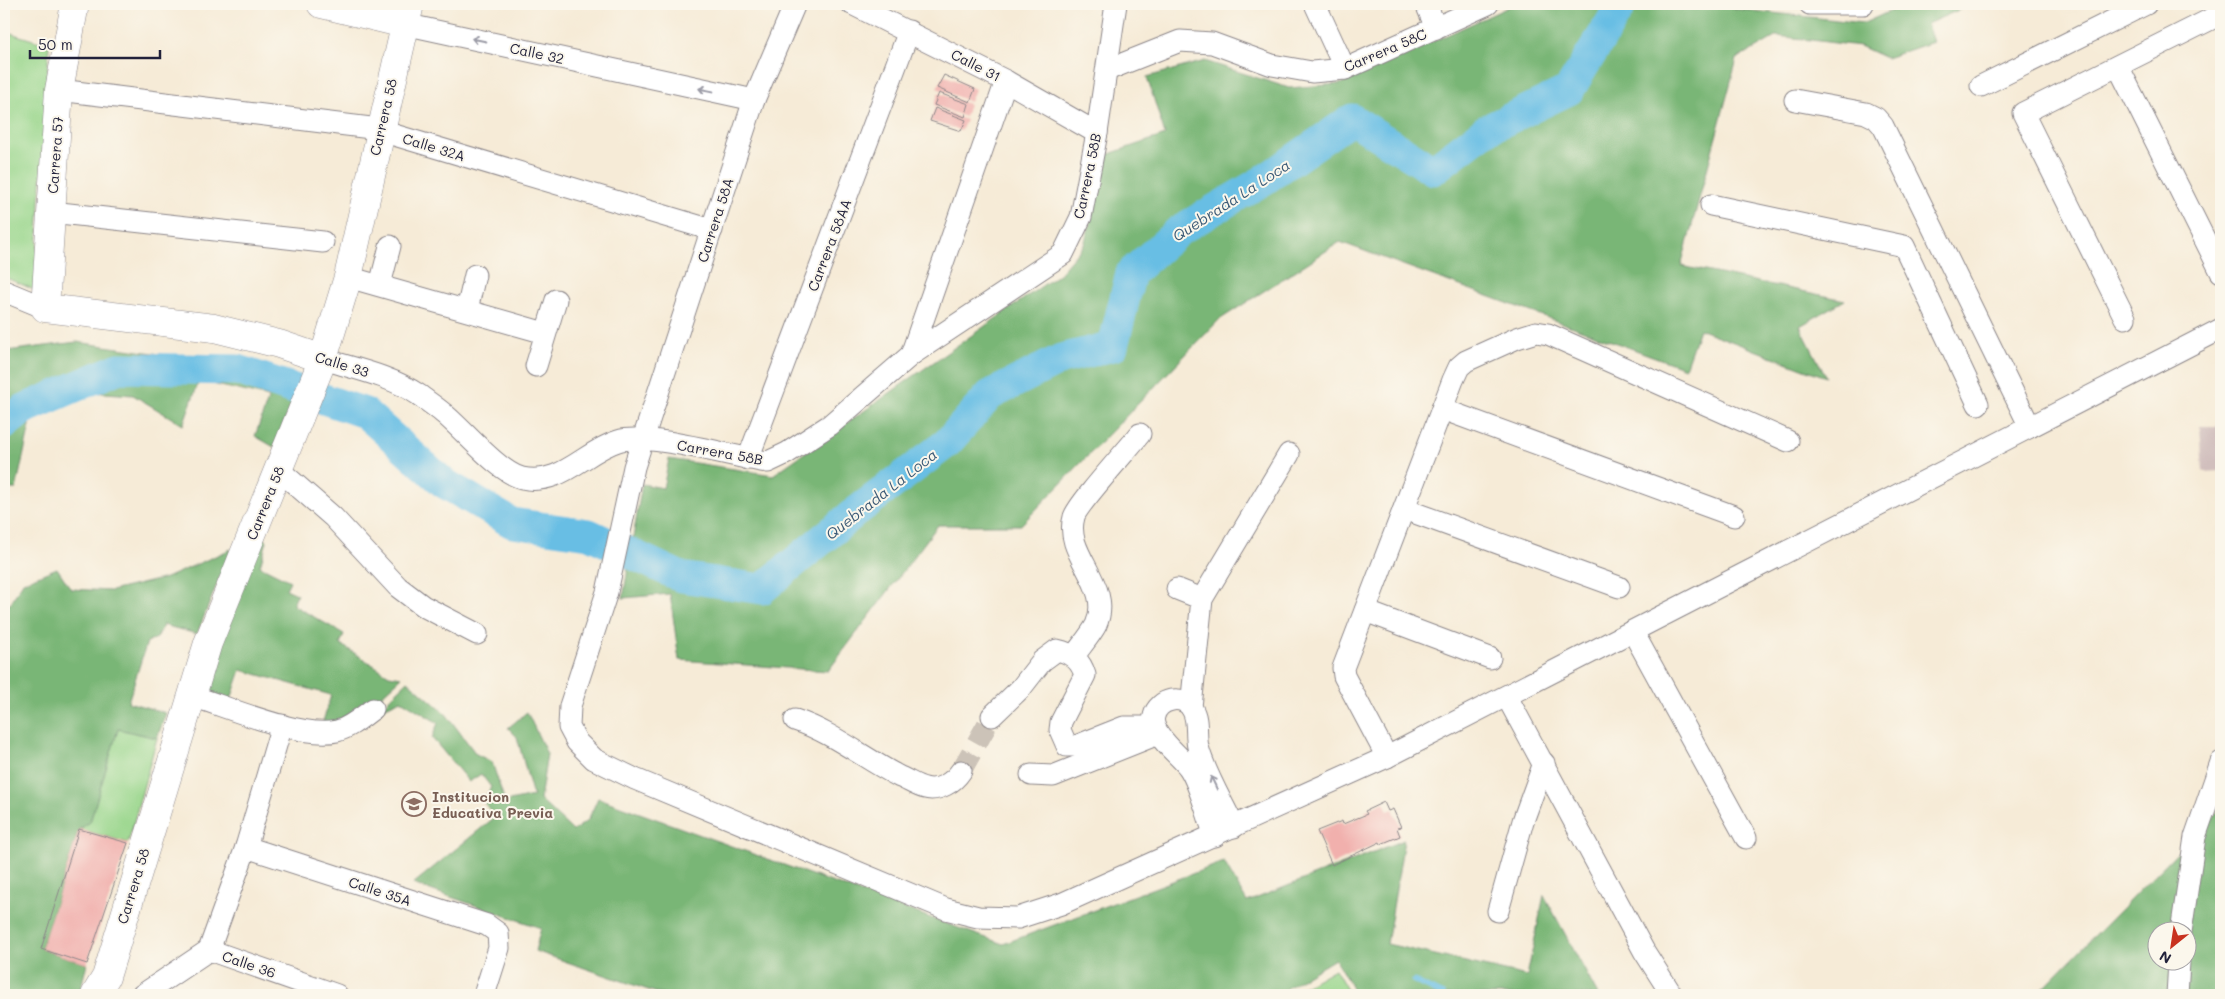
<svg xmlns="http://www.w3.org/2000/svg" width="2225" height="999" font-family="Mali,sans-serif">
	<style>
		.industrial { fill: #d1bfbd }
		.green { fill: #97d58a; stroke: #5c7c62 }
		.forest { fill: #79b676; stroke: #4e6c58; fill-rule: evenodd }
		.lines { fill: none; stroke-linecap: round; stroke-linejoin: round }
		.stream { stroke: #67bee4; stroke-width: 5 }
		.river { stroke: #67bee4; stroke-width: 31 }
		.building { fill: #f1b0ad }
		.minor-tunnel { stroke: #ccc3b8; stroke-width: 21; stroke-dasharray: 21 11; stroke-linecap: butt }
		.minor-casing { stroke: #8c8689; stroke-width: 23 }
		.major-casing { stroke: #8c8689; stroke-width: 29 }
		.minor { stroke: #fff; stroke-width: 21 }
		.major { stroke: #fff; stroke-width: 28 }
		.oneway { stroke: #9c9ca7 }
		.labels { text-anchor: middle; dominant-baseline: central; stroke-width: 4; stroke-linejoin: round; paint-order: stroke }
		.street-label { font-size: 14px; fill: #22223b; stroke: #fbf7ec }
		.education-label { font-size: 14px; font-weight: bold; fill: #785e54; stroke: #fbf7ec; text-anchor: start }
		.water-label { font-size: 15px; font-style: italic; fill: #3a5976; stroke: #fbf7ec }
	</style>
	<rect width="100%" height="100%" fill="#fbf7ec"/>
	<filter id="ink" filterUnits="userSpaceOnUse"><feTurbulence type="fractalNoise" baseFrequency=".02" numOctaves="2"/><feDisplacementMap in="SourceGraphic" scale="10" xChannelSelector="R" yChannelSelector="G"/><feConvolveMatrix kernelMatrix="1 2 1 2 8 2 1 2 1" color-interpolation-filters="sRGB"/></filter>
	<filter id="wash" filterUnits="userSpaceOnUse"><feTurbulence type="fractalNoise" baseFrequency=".0096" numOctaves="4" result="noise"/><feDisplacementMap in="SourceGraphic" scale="20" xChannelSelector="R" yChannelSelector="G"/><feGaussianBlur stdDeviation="1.12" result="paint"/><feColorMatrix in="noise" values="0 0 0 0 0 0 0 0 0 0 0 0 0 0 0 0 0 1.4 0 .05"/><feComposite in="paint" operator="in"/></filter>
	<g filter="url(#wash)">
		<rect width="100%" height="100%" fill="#f6ebd7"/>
		<path class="industrial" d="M2200,426h21v45l-18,1z"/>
		<g class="green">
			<path d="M4,31l45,14 -14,245 -31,-13z"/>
			<path d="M118,729l39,9 -29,105 -49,-14 11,-7z"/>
			<path d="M1335,969l15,26h-60z"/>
		</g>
		<g class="forest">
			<path d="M1515,4h212l9,5 128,14 42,-19h66l-45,20 6,18 -47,16 -26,-12 -83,-10 -40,23 -56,207 164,34 -45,26 26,51 -127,-48 -14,39 -345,-126 -121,78 -198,205h-83l-110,146 -149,-11 -9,-66 -47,4 19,-114 21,4 6,-29 104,16 286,-201 25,-29 25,-91 56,-19 -18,-58 58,-16 84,27 51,-4z"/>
			<path d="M77,342l207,30 18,5 -28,70 -19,-11 14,-39 -70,-16 -16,44 -50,-30 -55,-4 -45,21 -17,77h-12v-135l2,-3z"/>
			<path d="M263,537l4,4 -7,25 30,15 -4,8 11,5 -4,11 51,29 -4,10 49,31 13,2 -37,34 -44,17 10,-33 -90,-25 -11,32 -23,-8 8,-49z"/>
			<path d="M231,549l-34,85 -34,-9 -6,13 -10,4 -19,60 38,11 -9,25 -39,-9 -28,93 -11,7 -38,120 46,15 -8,31h-75v-391h6l13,-22 34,-14 14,21 40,2 55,-13z"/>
			<path d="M408,681l38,33 30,40 16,8 13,40 28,-6 -16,-59 -9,-9 19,-16 20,42 -7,46 33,31 15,-11 10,-22 405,146 221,-82 23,40 157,-62 -17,104 140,32 17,-81 54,100h-242l-21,-36 -60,36h-612l-128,-44 6,-23 -128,-44 82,-67 -12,-16 8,-14 -10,-13 -12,8 -37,-44 6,-15 -37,-23 -24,11z"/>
			<path d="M2221,808v187h-185zM2158,932h30v30h-30z"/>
		</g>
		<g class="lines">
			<path class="stream" d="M1414,981l29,14"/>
			<path class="river" d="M4,425l20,-16 95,-41 119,2 127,43 79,70 68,40 77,11 92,43 81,12 91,-75 94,-71 43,-48 71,-36 52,-13 18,-73 49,-43 84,-50 88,-61 81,51 51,-39 85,-41 53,-86"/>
		</g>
		<g id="blocks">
			<g class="building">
				<path d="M944,75l31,14 -5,13 -33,-14z"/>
				<path d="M939,93l30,11 -4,13 -31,-12z"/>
				<path d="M935,108l31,12 -5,11 -31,-10z"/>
				<path d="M1384,802l4,9 5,-2 8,18 -4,1 3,8 -19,8 -1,-2 -48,23 -15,-34 25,-10 1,3 24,-10 -2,-3z"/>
				<path d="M79,829l49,14 -41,121 -46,-15z"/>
			</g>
		</g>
	</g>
	<g filter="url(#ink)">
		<use href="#blocks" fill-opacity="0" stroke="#8c8689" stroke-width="1"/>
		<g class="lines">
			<path class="minor-tunnel" d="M961,771l31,-55"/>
			<defs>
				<g id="minor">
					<path d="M795,4l-41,96 -111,339 -9,28 -27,125 -37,114 -1,21 8,15 17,17 41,20 311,130 32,8 40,1 43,-14 326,-147 834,-428"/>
					<path d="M852,4l154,77 91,52"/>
					<path d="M1315,4l30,65"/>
					<path d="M1426,4l10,24"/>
					<path d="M1810,4h53"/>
					<path d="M404,24l350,76"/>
					<path d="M2118,66l103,206"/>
					<path d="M1107,70l73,-29 32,2 60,22 40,7 33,-3 143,-65"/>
					<path d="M1981,86l165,-82"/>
					<path d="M59,90l312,38 341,102"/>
					<path d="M1795,100l71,13 10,5 7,8 147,301"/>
					<path d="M1711,205l193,41 74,158"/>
					<path d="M51,212l272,30"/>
					<path d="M348,277l197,56"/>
					<path d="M380,285l10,-39"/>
					<path d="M4,291l41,17"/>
					<path d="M467,310l8,-35"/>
					<path d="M2125,318l-102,-205 198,-99"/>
					<path d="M911,355l95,-274"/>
					<path d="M323,359c33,10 68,17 96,36 8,6 17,12 24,18 20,16 56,60 79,65 38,9 63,-27 96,-37 29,-9 116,16 150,21l19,-9 43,-28 81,-70 152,-101 18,-37 16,-84 19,-129"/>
					<path d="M536,366l20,-66"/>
					<path d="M1442,409l292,107"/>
					<path d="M748,459l161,-428"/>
					<path d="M279,470l54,47 65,70 25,19 54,28"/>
					<path d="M1404,509l215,78"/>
					<path d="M1177,589l25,10"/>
					<path d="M1365,611l125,47"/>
					<path d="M1633,632l113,206"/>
					<path d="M1074,656c7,-10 16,-20 22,-31 18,-40 -33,-70 -22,-108 3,-12 55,-69 66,-83"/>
					<path d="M192,696c36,11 109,43 145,35 13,-3 26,-15 36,-22"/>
					<path d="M1507,697l137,254 28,44"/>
					<path d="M1191,707l11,-108 87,-145"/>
					<path d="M992,716l29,-28 21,-27 15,-11c15,3 24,11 28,25l-24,47 -1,8 7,16h9l48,-19h30"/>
					<path d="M795,720c37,12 70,39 105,57 8,3 16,9 25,11 13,4 29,-6 36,-17"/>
					<path d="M1387,757l-43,-81 -1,-8 110,-288 6,-13 7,-6 51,-23 19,-6 12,2 240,107"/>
					<path d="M1031,775l22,1 105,-42"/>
					<path d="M1215,836c-7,-18 -16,-54 -26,-68 -10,-14 -40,-34 -35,-52 4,-17 29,-23 38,-7 7,11 3,25 6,38 7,27 24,54 36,80"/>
					<path d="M246,847l241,78 11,8 1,15 -15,47"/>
					<path d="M1498,911l25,-90 21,-58"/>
					<path d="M2181,932l14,-95 26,-75"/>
					<path d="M209,950l37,-103 36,-122"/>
					<path d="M209,950l128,45"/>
					<path d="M142,995l67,-45"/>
					<path d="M2177,995l2,-33"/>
				</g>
				<g id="major">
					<path d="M75,4l-16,86 -14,218 169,20 65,16 44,15"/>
					<path d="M321,4l83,20"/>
					<path d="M95,995l11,-18 102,-334 115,-284 25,-82 62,-273"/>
				</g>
			</defs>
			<use href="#minor" class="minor-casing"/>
			<use href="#major" class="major-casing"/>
			<use href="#minor" class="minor"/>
			<use href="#major" class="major"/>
		</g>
		<defs><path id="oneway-shaft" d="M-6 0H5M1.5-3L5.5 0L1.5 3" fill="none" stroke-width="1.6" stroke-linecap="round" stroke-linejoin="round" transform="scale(1.25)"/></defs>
		<g class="oneway">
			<use href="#oneway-shaft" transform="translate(479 40) rotate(-168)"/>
			<use href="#oneway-shaft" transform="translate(706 90) rotate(-168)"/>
			<use href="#oneway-shaft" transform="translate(1214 783) rotate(-115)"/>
		</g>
	</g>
	<defs>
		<symbol id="school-ring" viewBox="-11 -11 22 22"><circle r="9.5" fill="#fbf7ec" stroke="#8d6e63" stroke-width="1.5"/><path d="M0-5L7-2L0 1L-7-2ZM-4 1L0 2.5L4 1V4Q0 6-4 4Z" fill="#8d6e63"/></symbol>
	</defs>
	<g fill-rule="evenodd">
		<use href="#school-ring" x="400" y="790" width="28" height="28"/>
	</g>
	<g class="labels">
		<g class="street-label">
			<text transform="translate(1385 50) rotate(-23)">Carrera 58C</text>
			<text transform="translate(537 53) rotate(12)">Calle 32</text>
			<text transform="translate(976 65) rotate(27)">Calle 31</text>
			<text transform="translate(383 117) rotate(-77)">Carrera 58</text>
			<text transform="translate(434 147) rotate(17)">Calle 32A</text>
			<text transform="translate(55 155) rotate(-86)">Carrera 57</text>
			<text transform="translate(1087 176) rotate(-78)">Carrera 58B</text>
			<text transform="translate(715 220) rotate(-72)">Carrera 58A</text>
			<text transform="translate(829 245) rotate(-69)">Carrera 58AA</text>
			<text transform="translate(342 364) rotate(17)">Calle 33</text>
			<text transform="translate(720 452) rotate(10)">Carrera 58B</text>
			<text transform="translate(265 503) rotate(-68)">Carrera 58</text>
			<text transform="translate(133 886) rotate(-73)">Carrera 58</text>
			<text transform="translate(380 891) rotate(18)">Calle 35A</text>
			<text transform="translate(249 964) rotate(19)">Calle 36</text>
		</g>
		<g class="education-label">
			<text x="432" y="796">Institucion<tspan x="432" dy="16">Educativa Previa</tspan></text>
		</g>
		<g class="water-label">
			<text transform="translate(1231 200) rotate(-33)">Quebrada La Loca</text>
			<text transform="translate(881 494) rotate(-38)">Quebrada La Loca</text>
		</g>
	</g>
	<rect width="2225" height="999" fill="none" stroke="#fbf7ec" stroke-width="20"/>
	<g transform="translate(2172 946) rotate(210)"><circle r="24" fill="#fbf7ec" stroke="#a4a2a5"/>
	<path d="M0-4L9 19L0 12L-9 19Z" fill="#c8321e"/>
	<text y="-8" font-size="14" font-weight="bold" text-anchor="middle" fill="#22223b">N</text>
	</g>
	<path d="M30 50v8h130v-8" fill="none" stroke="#22223b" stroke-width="2.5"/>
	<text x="38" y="50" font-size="15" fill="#22223b" stroke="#fbf7ec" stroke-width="4" paint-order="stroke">50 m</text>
</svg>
